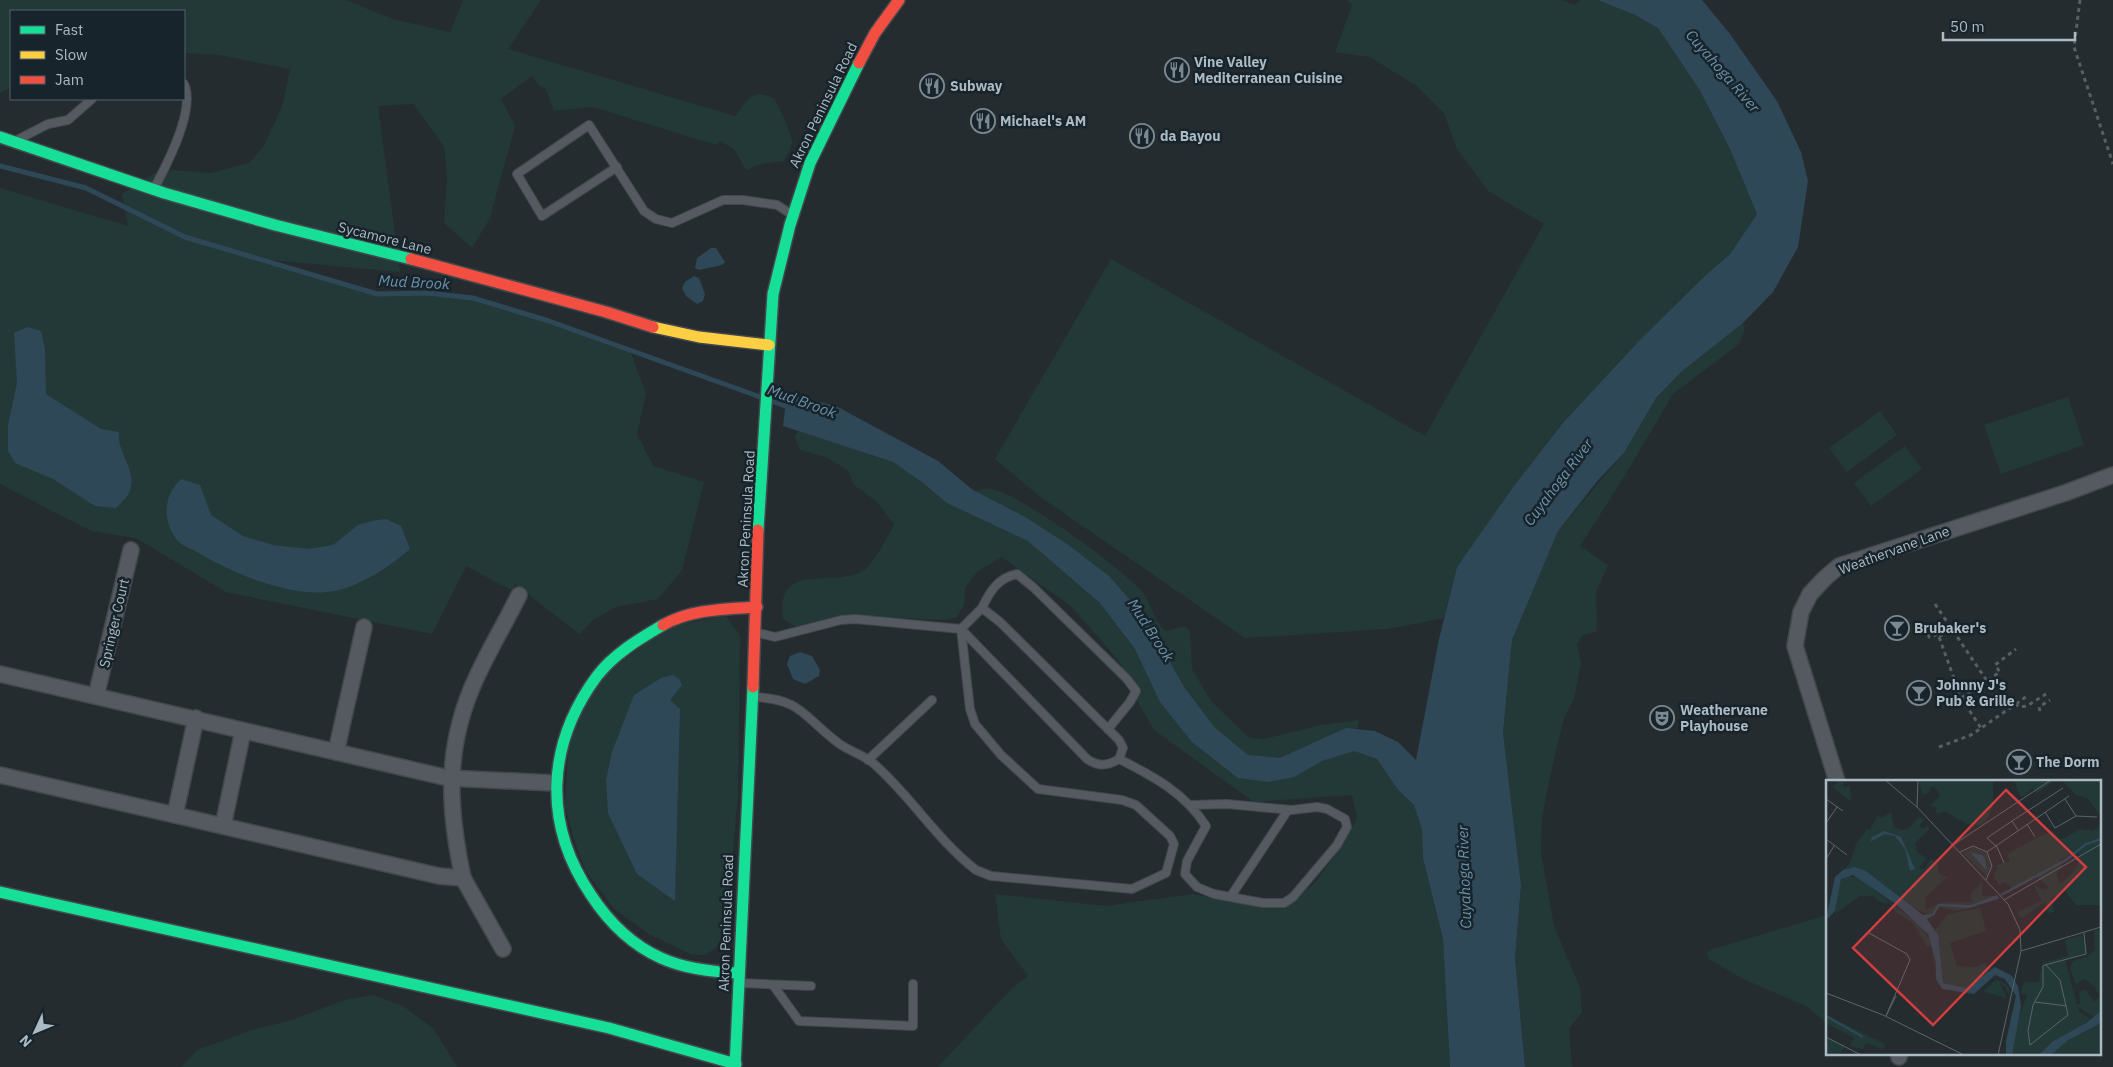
<svg xmlns="http://www.w3.org/2000/svg" width="2113" height="1067" font-family="'IBM Plex Sans',sans-serif">
	<style>
		.green { fill: #233937 }
		.water { fill: #2e4858 }
		.lines { fill: none; stroke-linecap: round; stroke-linejoin: round }
		.stream { stroke: #2e4858; stroke-width: 5 }
		.lane-casing { stroke: #42484b; stroke-width: 10 }
		.street-casing { stroke: #42484b; stroke-width: 18 }
		.fast-casing { stroke: #42484b; stroke-width: 14 }
		.slow-casing { stroke: #42484b; stroke-width: 14 }
		.jam-casing { stroke: #42484b; stroke-width: 14 }
		.path { stroke: #575f63; stroke-width: 3; stroke-dasharray: 4 4; stroke-linecap: butt }
		.lane { stroke: #545a60; stroke-width: 8 }
		.street { stroke: #545a60; stroke-width: 15 }
		.fast { stroke: #16e098; stroke-width: 11 }
		.slow { stroke: #ffcf43; stroke-width: 11 }
		.jam { stroke: #f24e42; stroke-width: 11 }
		.labels { text-anchor: middle; dominant-baseline: central; stroke-width: 5; stroke-linejoin: round; paint-order: stroke }
		.poi-label { font-size: 14px; font-weight: bold; fill: #acbac4; stroke: #18242b; text-anchor: start }
		.street-label { font-size: 14px; fill: #acbac4; stroke: #18242b }
		.water-label { font-size: 15px; font-style: italic; fill: #6b92aa; stroke: #18242b }
		.inset-river { fill: none; stroke: #2e4858; stroke-width: 2.5 }
		.inset-road { fill: none; stroke: #5a656b; stroke-width: 1 }
		.view { fill: #d03e3f; fill-opacity: 0.15; stroke: #d03e3f; stroke-width: 2.5 }
		.inset-edge { fill: none; stroke: #acbac4; stroke-width: 2.5 }
	</style>
	<rect width="100%" height="100%" fill="#242c30"/>
	<g class="green">
		<path d="M0,0h346l46,19 58,13 13,-32h78l-33,49 227,67c15,-19 16,-28 40,-17 4,10 18,36 17,44 -1,6 -6,13 -8,18l-23,3 -15,6 -12,-21 -14,-8 -4,4 -123,-38 -39,4 -8,-22 -7,-3 -7,-10 -31,23 14,27 -25,92 -18,30 -28,-25 3,-46 -3,-30 -30,-43 -36,2 22,166 -140,-13 117,35 50,-1 46,5 76,23 81,29 16,43 -9,41 16,32 51,16 -22,88 -24,29 -42,8 -23,13 -14,14 -64,-50 -4,6 -45,-24 -34,68 -206,-42 -90,-54 -45,-7 -91,-47v-296l128,38 -6,-32 39,-25 50,4 38,-10 14,-16 19,-40 8,-38 -70,-14 -36,-2v-42h-173v76l-11,6z"/>
		<path d="M1347,0h214l13,5 7,-5h17l37,15 23,13 41,61 30,58 28,67 -27,40 -23,20 -250,293 -13,51 -56,11 -143,9 -206,-142 -44,-37 116,-200 314,177 119,-212 -56,-33 -32,-44 -12,-34 -26,-26 -48,-30 -35,-5 17,-47z"/>
		<path d="M1743,323l2,6 -6,15 -66,50 -49,83 -44,69 28,19 -12,27 1,39 -14,4 -6,9 4,19 -7,36 -10,19 -13,54 -9,45 -1,35 13,74 26,62 2,24 -13,17 3,38h-47l-10,-109 6,-73 -18,-152 9,-93 46,-109 66,-78 32,-55 25,-26z"/>
		<path d="M2068,397l16,48 -83,29 -17,-49z"/>
		<path d="M1880,411l17,24 -50,37 -18,-24z"/>
		<path d="M798,431l95,31 58,36c11,-3 30,-11 41,-9 29,6 132,80 151,104 10,13 10,29 23,38l19,-5 5,6 2,37 19,32 37,36 16,2 57,-14 38,-5 -5,31 23,8 21,31 16,15 8,25 1,28 20,81 7,128h-512l73,-78 17,-13 -27,-37 -6,-45 111,12 88,-12 36,8 56,3 28,-21 28,-38 15,-28 -5,-23 -98,7 -100,-72 -18,-31 -17,-38 -47,-54 -70,-50 -24,14 -13,17 -1,17 -8,13 -14,2 -101,-5 -45,12 -13,-8c-7,-60 47,-30 80,-48 9,-5 27,-37 31,-47l-18,-23 -22,-16 -6,-15 -22,-13 -26,-7 -5,-13z"/>
		<path d="M1905,446l17,23 -51,37 -17,-23z"/>
		<path d="M726,616l14,19 -2,160 -12,133 -6,16 -14,11 -16,-1 -41,-20 -36,-26 -28,-38 -11,-31 -9,-33 3,-54 10,-35 29,-45 62,-46z"/>
		<path d="M1827,915v109l-19,-17 -67,-29 -32,-19 -2,-6 3,-3z"/>
		<path d="M373,995l30,11 31,23 23,38h-276l16,-17 61,-22 32,-7 54,-21z"/>
	</g>
	<g class="water">
		<path d="M1598,0h104l28,34 47,67 24,51 7,29 -10,66 -25,45 -30,31 -62,49 -25,26 -32,55 -25,26 -41,52 -46,109 -9,93 18,152 -6,73 10,109h-75l-7,-128 -20,-81 -1,-28 -8,-25 -16,-15 -21,-31 -23,-8 -32,10 -28,16 -25,5 -31,-4 -46,-36 -32,-40 -25,-53 -35,-46 -72,-62 -81,-38 -25,-21 -29,-20 -110,-36 4,-32 49,12 102,55 35,29 52,27 42,27 42,32 35,40 40,71 31,41 33,27 32,3 66,-30 29,3 23,11 18,18 23,-121 18,-72 57,-81 49,-63 76,-82 68,-67 23,-20 27,-40 -28,-67 -30,-58 -41,-61 -23,-13z"/>
		<path d="M711,248h5l9,14 -3,3 -23,5 -4,-2 2,-10z"/>
		<path d="M694,276l5,2 6,16 -2,7 -6,3 -11,-8 -4,-8 3,-6z"/>
		<path d="M27,327l14,4 4,18 1,45 55,35 18,3c-3,21 20,39 10,61 -2,5 -9,10 -13,15l-21,-2 -42,-27 -38,-16 -7,-12v-26l9,-42 -3,-50z"/>
		<path d="M181,479l19,6 11,30 32,21 30,9 35,4 25,-4 25,-20 14,-4 14,-2 15,7 9,23c-20,17 -49,37 -76,42 -42,8 -102,-18 -137,-39 -6,-3 -16,-7 -20,-12 -15,-20 -14,-44 4,-61z"/>
		<path d="M800,652l12,4 8,14 -1,6 -14,8 -12,-5 -6,-15 3,-8z"/>
		<path d="M673,675l6,4 3,6 -12,15 10,9 -5,192 -38,-27 -29,-61 -2,-33 6,-28 22,-57 27,-17z"/>
	</g>
	<g class="lines">
		<g class="stream">
			<path d="M0,166l86,22 99,49 192,57 50,-1 46,5 76,23 214,77"/>
			<path d="M771,401l20,7"/>
		</g>
		<defs>
			<g id="lane">
				<path d="M19,139l29,-15 20,-4 24,-21"/>
				<path d="M617,167l-75,49 -25,-42 72,-49 55,86 12,8 16,4 51,-23h20l34,5 14,9"/>
				<path d="M155,187c12,-23 41,-78 29,-103"/>
				<path d="M982,608c8,-17 16,-30 35,-34l16,13 94,92 9,12 -6,11 -22,27"/>
				<path d="M753,697c48,2 49,18 84,45 11,9 25,12 36,21 37,32 64,77 103,107l15,6 141,13 34,-16 8,-29 -4,-8 -34,-31 -14,-5 -84,-11 -37,-34 -26,-31 -5,-15 -9,-80 126,130c12,8 20,7 32,0l4,-11 -4,-8 -119,-118 -18,-14 -21,21 -106,-10 -14,1 -66,17 -17,-4"/>
				<path d="M1119,759c34,17 66,34 87,67l-19,35 -2,13 12,13 17,7 49,9h21l9,-6 44,-52 10,-18 -2,-8 -18,-10 -10,-2 -25,3 -65,-6 -36,1"/>
				<path d="M868,760l64,-60"/>
				<path d="M1231,896l57,-86"/>
				<path d="M741,983l70,3"/>
				<path d="M773,985l26,36 114,5v-42"/>
			</g>
			<g id="street">
				<path d="M0,674l448,104 106,5"/>
				<path d="M96,696l35,-146"/>
				<path d="M196,718l-21,97 264,61 24,2c-11,-52 -17,-103 -3,-155 11,-45 39,-87 59,-128"/>
				<path d="M336,752l28,-125"/>
				<path d="M0,775l175,40"/>
				<path d="M1837,781l-42,-135 6,-34 9,-18 15,-16 14,-12 226,-73 48,-18"/>
				<path d="M223,826l20,-95"/>
				<path d="M463,878l40,71"/>
				<path d="M1899,1057l1,-4"/>
			</g>
			<g id="fast">
				<path d="M0,137l164,56 111,32 136,34"/>
				<path d="M758,530l15,-236 17,-69 20,-62 49,-100"/>
				<path d="M663,625c-24,14 -49,29 -66,51 -51,69 -54,148 -6,219 17,26 41,50 70,63 24,11 52,14 78,15"/>
				<path d="M0,892l609,136 127,36"/>
				<path d="M735,1067l18,-380"/>
			</g>
			<path id="slow" d="M653,327l46,10 70,8"/>
			<g id="jam">
				<path d="M859,63l16,-30 24,-33"/>
				<path d="M411,259l195,53 47,15"/>
				<path d="M663,625c28,-16 63,-16 94,-18"/>
				<path d="M753,687l5,-157"/>
			</g>
		</defs>
		<use href="#lane" class="lane-casing"/>
		<use href="#street" class="street-casing"/>
		<use href="#fast" class="fast-casing"/>
		<use href="#slow" class="slow-casing"/>
		<use href="#jam" class="jam-casing"/>
		<g class="path">
			<path d="M2080,0l-6,47 39,117"/>
			<path d="M1935,604l52,77"/>
			<path d="M1922,633l6,-1 1,5 9,-3 23,64 20,30"/>
			<path d="M1939,636l13,-5"/>
			<path d="M1961,698l39,-26 -5,-7 21,-16"/>
			<path d="M2016,704l11,-8"/>
			<path d="M2040,711l-1,-4 11,-7"/>
			<path d="M1939,747l32,-12 45,-31 3,3 8,-1 19,-12"/>
		</g>
		<use href="#lane" class="lane"/>
		<use href="#street" class="street"/>
		<use href="#fast" class="fast"/>
		<use href="#slow" class="slow"/>
		<use href="#jam" class="jam"/>
	</g>
	<defs>
		<symbol id="restaurant-ring" viewBox="-11 -11 22 22"><circle r="9.5" fill="#18242b" stroke="#7c8890" stroke-width="1.5"/><path d="M-5-6h1v4h1v-4h1v4h1v-4h1v5L-1.5 .5V6h-2V.5L-5-1ZM5-6V6H3V1.5H1.5Q1.5-4 5-6Z" fill="#7c8890"/></symbol>
		<symbol id="bar-ring" viewBox="-11 -11 22 22"><circle r="9.5" fill="#18242b" stroke="#7c8890" stroke-width="1.5"/><path d="M-6-5H6L.8 .8V4.5H3.5V6h-7V4.5H-.8V.8Z" fill="#7c8890"/></symbol>
		<symbol id="theatre-ring" viewBox="-11 -11 22 22"><circle r="9.5" fill="#18242b" stroke="#7c8890" stroke-width="1.5"/><path d="M-5-5.5Q0-4 5-5.5V0Q5 5 0 6Q-5 5-5 0ZM-3.3-2.5H-1v1.5H-3.3ZM1-2.5H3.3v1.5H1ZM-2.8 1Q0 5.5 2.8 1Z" fill="#7c8890"/></symbol>
	</defs>
	<g fill-rule="evenodd">
		<use href="#restaurant-ring" x="1163" y="56" width="28" height="28"/>
		<use href="#restaurant-ring" x="918" y="72" width="28" height="28"/>
		<use href="#restaurant-ring" x="969" y="107" width="28" height="28"/>
		<use href="#restaurant-ring" x="1128" y="122" width="28" height="28"/>
		<use href="#bar-ring" x="1883" y="614" width="28" height="28"/>
		<use href="#bar-ring" x="1905" y="679" width="28" height="28"/>
		<use href="#theatre-ring" x="1648" y="704" width="28" height="28"/>
		<use href="#bar-ring" x="2005" y="748" width="28" height="28"/>
	</g>
	<g class="labels">
		<g class="poi-label">
			<text x="1194" y="62">Vine Valley<tspan x="1194" dy="16">Mediterranean Cuisine</tspan></text>
			<text x="950" y="86">Subway</text>
			<text x="1000" y="121">Michael's AM</text>
			<text x="1160" y="136">da Bayou</text>
			<text x="1914" y="628">Brubaker's</text>
			<text x="1936" y="685">Johnny J's<tspan x="1936" dy="16">Pub &amp; Grille</tspan></text>
			<text x="1680" y="710">Weathervane<tspan x="1680" dy="16">Playhouse</tspan></text>
			<text x="2036" y="762">The Dorm</text>
		</g>
		<g class="street-label">
			<text transform="translate(823 105) rotate(-64)">Akron Peninsula Road</text>
			<text transform="translate(385 238) rotate(14)">Sycamore Lane</text>
			<text transform="translate(746 519) rotate(-87)">Akron Peninsula Road</text>
			<text transform="translate(1894 550) rotate(-20)">Weathervane Lane</text>
			<text transform="translate(114 623) rotate(-77)">Springer Court</text>
			<text transform="translate(726 923) rotate(-88)">Akron Peninsula Road</text>
		</g>
		<g class="water-label">
			<text transform="translate(1723 71) rotate(49)">Cuyahoga River</text>
			<text transform="translate(414 282) rotate(3)">Mud Brook</text>
			<text transform="translate(802 401) rotate(20)">Mud Brook</text>
			<text transform="translate(1558 482) rotate(-53)">Cuyahoga River</text>
			<text transform="translate(1151 630) rotate(57)">Mud Brook</text>
			<text transform="translate(1464 877) rotate(-92)">Cuyahoga River</text>
		</g>
	</g>
	<g transform="translate(1826 780)">
		<rect width="275" height="275" fill="#242c30"/>
		<path d="M13,0h4l1,8 6,-2 1,16 -18,-15zM93,0h74v26l-7,15 -5,4 -14,-1 -23,-13 -6,4 -3,-5 4,-2 -9,-2 10,-10 -3,-7 -6,-3 -2,7 -7,1zM188,0h42l-19,13 -5,-5 -7,8h-5zM236,0h39v36l-14,-18 -11,-3zM65,32l3,15 7,3 7,-1 12,-13 4,5 -5,5 4,3 5,-4 1,4 -14,14 2,9 9,6 -7,10 6,1 5,-9 8,-1v14l9,4 -22,21 1,12 16,-8h30l-2,-8 13,-13 -1,15h14l-23,12 -20,3 -13,-4 -6,10 -23,-10 -38,-31 -25,-8 -5,2 7,-7 6,-19 11,-15 3,1 8,-15 3,3zM275,45v80h-25l-11,-14 -14,7 3,14 -6,1 -3,-11 -23,16 -4,-2 1,-5 23,-10 -9,-17 10,6 7,-2 -13,-11 8,-7 -31,19 -10,-7 -5,3 -5,-8 3,-12 13,-4 -3,-7 33,-18 13,-5 6,8h4l17,-10 13,2zM253,70v11l-7,13 -12,10 -4,-10 6,-7 -2,-7zM147,67l14,6 5,11 -5,13 -24,-24zM19,95l14,3 63,49 11,18 3,17v12l-5,-28 -4,1 -14,-24 -17,-11 -6,-9 -10,-1 -6,-6h-14l-25,18 4,-30zM154,128l6,23 -36,12 7,23 20,1 8,-4 3,5 7,-1 -29,21 -23,-5 -8,-53 13,-16zM275,149v82l-7,6 -16,-10 2,6 11,6 -52,36h-27l4,-31 11,-29 -6,-2 3,-11h15l3,-19 26,-7 -3,-16 17,-5 5,14 -1,4 -21,7 12,44h3l-1,-13 7,-1 8,12 6,-6 -6,-10 -10,-7 -8,5 -6,-16 3,-7 13,-4 9,-7 -1,-19zM170,200l7,2 7,7 -1,5 -5,-8 -5,-4 8,16 -23,-6 -6,4zM0,235l59,29 -1,6 -18,-7 -3,6 -13,-3 4,-8 -28,-15zM275,237v38h-56zM2,258l17,8 -6,9h-13z" fill="#233937" fill-rule="evenodd"/>
		<path d="M58,51l17,6 14,32 -5,2 -5,-22 -10,-13 -10,-2 -15,8 2,-5zM144,72l14,4 3,13h-2zM28,87l12,4 57,44 9,-1 6,-10 33,1 26,-10 2,3 -4,2 -27,8 -29,-2 -5,9 -7,4 11,16 5,48 23,5 29,-21 17,9 6,10 3,20 -9,49h-6v-14l10,-45 -11,-17 -10,-4 -21,19 -32,-5 -6,-10v-17l-8,-28 -31,-29 -44,-30 -12,4 -6,32 -9,9 9,-43 8,-7zM275,231v10l-4,4 -29,15 -17,15h-12l13,-13 34,-19z" fill="#2e4858"/>
		<path class="inset-river" d="M175,115l65,-35 20,-16 15,-5M0,236l37,21"/>
		<path class="inset-road" d="M59,0l32,27 91,97 12,26 1,21M0,19l17,12M239,19l11,17 21,1M91,27l1,-27M219,32l10,16 21,-12M186,41l51,-33M0,43l11,-16M201,44l8,13M0,59l21,16M127,65l98,-65M134,72l13,-6 14,6 5,14 -6,14M161,72l82,-56M0,79l8,-13M178,83l-7,-16 -10,-9 25,-17 6,9M178,120l97,-56M43,153l38,21 3,6 -24,56M220,185l14,15 8,35 -38,30 -2,-14 5,-26 10,-18v-21l2,-1 41,-11 -2,-21M0,213l57,22 81,40M209,222l32,4M60,236l10,-20M0,257l35,18M172,275l23,-104 80,-24"/>
		<path class="view" d="M180,10l80,77 -153,158 -80,-77z"/>
		<rect width="275" height="275" class="inset-edge"/>
	</g>
	<rect x="10" y="10" width="175" height="90" fill="#18242b" stroke="#536068"/>
	<rect x="20" y="26" width="25" height="8" fill="#16e098" stroke="#536068"/>
	<text x="55" y="35" font-size="15" fill="#acbac4">Fast</text>
	<rect x="20" y="51" width="25" height="8" fill="#ffcf43" stroke="#536068"/>
	<text x="55" y="60" font-size="15" fill="#acbac4">Slow</text>
	<rect x="20" y="76" width="25" height="8" fill="#f24e42" stroke="#536068"/>
	<text x="55" y="85" font-size="15" fill="#acbac4">Jam</text>
	<g transform="translate(35 1032) rotate(226)" stroke="#18242b" stroke-width="4" paint-order="stroke">
	<path d="M0-4L9 19L0 12L-9 19Z" fill="#acbac4"/>
	<text y="-8" font-size="14" font-weight="bold" text-anchor="middle" fill="#acbac4">N</text>
	</g>
	<path d="M1943 32v8h132v-8" fill="none" stroke="#acbac4" stroke-width="2.5"/>
	<text x="1950" y="32" font-size="15" fill="#acbac4" stroke="#18242b" stroke-width="4" paint-order="stroke">50 m</text>
</svg>
